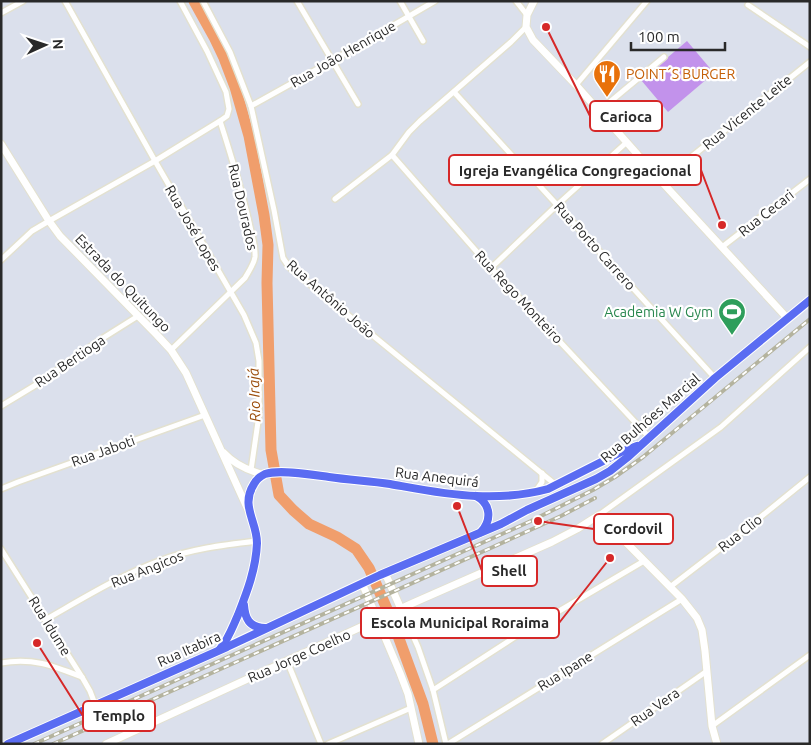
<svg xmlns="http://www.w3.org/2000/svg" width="811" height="745" font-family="Ubuntu,sans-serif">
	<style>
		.pitch { fill: #c292eb }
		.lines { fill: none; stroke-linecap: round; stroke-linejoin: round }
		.river { stroke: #f09e6c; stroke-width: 11 }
		.street-casing { stroke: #e3e1d0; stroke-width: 8 }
		.secondary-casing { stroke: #e3e1d0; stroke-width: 9 }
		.primary-casing { stroke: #fff; stroke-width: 10 }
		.street { stroke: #fff; stroke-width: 5 }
		.secondary { stroke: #fff; stroke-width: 7 }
		.primary { stroke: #5a6cf2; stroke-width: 8 }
		.rail-casing { stroke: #b4b39e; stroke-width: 4 }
		.rail { stroke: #fff; stroke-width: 2; stroke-dasharray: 5.5; stroke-linecap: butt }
		.labels { text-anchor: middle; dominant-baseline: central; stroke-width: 4.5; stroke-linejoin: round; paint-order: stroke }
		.street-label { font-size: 14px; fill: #292929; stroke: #fff }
		.food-label { font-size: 14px; fill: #c56008; stroke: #fff; text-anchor: start }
		.leisure-label { font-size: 14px; fill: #27864d; stroke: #fff; text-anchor: end }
		.water-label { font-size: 15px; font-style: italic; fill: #9b4d0c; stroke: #fff }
		.leader { fill: none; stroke: #d62828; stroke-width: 2 }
		.callout-dot { fill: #d62828; stroke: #fff; stroke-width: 2 }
		.callout { fill: #fff; stroke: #d62828; stroke-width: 2 }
		.callout-label { font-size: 15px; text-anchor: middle; font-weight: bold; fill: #292929 }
	</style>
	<rect width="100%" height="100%" fill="#dbe0ec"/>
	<path class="pitch" d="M687,41l27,32 -46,39 -27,-32z"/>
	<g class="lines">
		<path class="river" d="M194,1l20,36 10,21 11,29 14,49 15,79 4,30 -1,38 4,167 8,45 14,15 16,14 28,13 19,12 13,19 25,57 29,79 10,40"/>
		<defs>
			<g id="street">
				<path d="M65,1l90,160 89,154 12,28 3,18v54l-8,55"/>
				<path d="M203,1l27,51 21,54 23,104 8,43 1,5 6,9 267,218"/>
				<path d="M297,1l61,103"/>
				<path d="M400,1l23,40"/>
				<path d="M516,1l11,14"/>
				<path d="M748,5l62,42"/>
				<path d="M1,13l22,-12"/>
				<path d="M576,85l71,-84"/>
				<path d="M454,92l261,286"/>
				<path d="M251,106l81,-45 103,-60"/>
				<path d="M599,111l65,-54"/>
				<path d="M392,155l99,113 158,169"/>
				<path d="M661,181l149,-119"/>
				<path d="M335,199l57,-44 17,-23 11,-11 91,-79 15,-15"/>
				<path d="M722,247l88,-68"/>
				<path d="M1,260l31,-29 17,-10 106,-60 65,-40 7,-5 2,-7 -3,-17 -19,-41 -27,-50"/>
				<path d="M491,268l66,-63 70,-63"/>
				<path d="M171,350l74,-72c4,-7 9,-14 10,-21 1,-11 -4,-24 -6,-35 -8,-34 -18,-67 -29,-101"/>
				<path d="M1,406l38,-23 64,-45 35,-22"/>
				<path d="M1,489l17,-7 187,-67"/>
				<path d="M536,491l6,-9v-9"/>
				<path d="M599,515l122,-88 89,-80"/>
				<path d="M1,549l81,128 8,14 5,13"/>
				<path d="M670,587l82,-63 58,-47"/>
				<path d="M401,609l17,38 15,43 13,54"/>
				<path d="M45,620c37,-21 74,-44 114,-59 31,-12 64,-16 98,-20"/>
				<path d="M287,661l34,83"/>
				<path d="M1,663c31,-6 53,3 81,14"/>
				<path d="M433,690l82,-53 129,-76"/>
				<path d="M712,726l98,-71"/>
				<path d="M328,744l83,-36"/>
				<path d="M448,744l234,-145"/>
				<path d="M602,744l105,-73"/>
			</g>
			<g id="secondary">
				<path d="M534,1l-7,14 -1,12 7,13 43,45 85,96 127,138"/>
				<path d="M1,144l48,77 11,15 97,99 14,15 15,23 63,139"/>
				<path d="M224,453c11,12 25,18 41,22"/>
				<path d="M385,573l16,36"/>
				<path d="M362,583l38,90 8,21 11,50"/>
				<path d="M106,744l307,-141 139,-61 25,-13 22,-14 83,84 15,19 5,12 3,21 7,75 5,18"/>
			</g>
			<g id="primary">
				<path d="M476,496c15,8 16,24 5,36"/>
				<path d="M244,605c1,14 5,22 21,23"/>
				<path d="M220,649c9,-11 12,-21 18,-34 9,-23 18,-46 19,-72 0,-22 -17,-37 -3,-59 2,-4 7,-8 11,-10 15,-5 49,1 64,3 20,3 41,4 61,7 28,5 57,11 86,12 23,1 50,-1 72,-7l73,-37 16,-6"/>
				<path d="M8,744l219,-97 153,-72 121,-51 26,-14 69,-31 14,-8 19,-15 86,-78 95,-78"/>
			</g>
		</defs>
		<use href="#street" class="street-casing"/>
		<use href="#secondary" class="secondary-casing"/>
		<use href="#primary" class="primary-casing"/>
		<use href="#street" class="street"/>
		<use href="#secondary" class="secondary"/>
		<use href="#primary" class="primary"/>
		<defs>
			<g id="rail">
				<path d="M34,744l497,-223 62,-31 22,-13 28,-20 167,-138"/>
				<path d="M53,744l440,-197 68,-31 34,-18"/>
			</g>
		</defs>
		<use href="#rail" class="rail-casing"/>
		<use href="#rail" class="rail"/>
	</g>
	<defs>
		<symbol id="restaurant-pin" viewBox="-11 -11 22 30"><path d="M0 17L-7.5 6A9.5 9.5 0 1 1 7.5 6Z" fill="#e8710a" stroke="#fff"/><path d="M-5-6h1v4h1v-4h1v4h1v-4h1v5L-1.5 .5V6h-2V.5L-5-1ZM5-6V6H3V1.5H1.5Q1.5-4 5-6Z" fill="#fff"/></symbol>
		<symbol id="stadium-pin" viewBox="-11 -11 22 30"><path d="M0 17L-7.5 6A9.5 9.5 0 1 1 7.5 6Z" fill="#2e9e5b" stroke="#fff"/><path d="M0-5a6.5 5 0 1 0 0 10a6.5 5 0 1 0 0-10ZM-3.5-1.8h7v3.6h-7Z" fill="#fff"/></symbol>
	</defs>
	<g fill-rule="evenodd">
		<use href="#restaurant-pin" x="591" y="58" width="32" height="43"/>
		<use href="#stadium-pin" x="716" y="296" width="32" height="43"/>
	</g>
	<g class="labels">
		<g class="street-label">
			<text transform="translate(343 54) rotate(-30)">Rua João Henrique</text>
			<text transform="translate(747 112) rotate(-39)">Rua Vicente Leite</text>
			<text transform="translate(243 207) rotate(77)">Rua Dourados</text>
			<text transform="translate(766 213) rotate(-38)">Rua Cecari</text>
			<text transform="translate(193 228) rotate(60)">Rua José Lopes</text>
			<text transform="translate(595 246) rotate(48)">Rua Porto Carrero</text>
			<text transform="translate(123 283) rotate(46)">Estrada do Quitungo</text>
			<text transform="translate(519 297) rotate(47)">Rua Rego Monteiro</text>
			<text transform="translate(331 299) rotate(41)">Rua Antônio João</text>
			<text transform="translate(70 361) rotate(-34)">Rua Bertioga</text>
			<text transform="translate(650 418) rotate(-41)">Rua Bulhões Marcial</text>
			<text transform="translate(103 451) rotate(-20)">Rua Jaboti</text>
			<text transform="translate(437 477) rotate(7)">Rua Anequirá</text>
			<text transform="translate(740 533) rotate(-38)">Rua Clio</text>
			<text transform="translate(147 569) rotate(-22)">Rua Angicos</text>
			<text transform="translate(50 626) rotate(58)">Rua Idume</text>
			<text transform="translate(189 649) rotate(-24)">Rua Itabira</text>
			<text transform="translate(299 656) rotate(-24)">Rua Jorge Coelho</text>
			<text transform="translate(565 671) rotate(-32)">Rua Ipane</text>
			<text transform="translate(655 707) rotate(-35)">Rua Vera</text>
		</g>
		<g class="food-label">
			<text x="626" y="74">POINT´S BURGER</text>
		</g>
		<g class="leisure-label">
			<text x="713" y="312">Academia W Gym</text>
		</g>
		<g class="water-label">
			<text transform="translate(254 395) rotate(-92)">Rio Irajá</text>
		</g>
	</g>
	<path class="leader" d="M546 27L590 116M722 225L701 170M538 521L594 529M457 506L482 571M610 558L559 623M37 643L83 716"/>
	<g class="callout-dot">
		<circle cx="546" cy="27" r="5"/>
		<circle cx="722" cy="225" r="5"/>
		<circle cx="538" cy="521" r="5"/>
		<circle cx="457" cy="506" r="5"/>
		<circle cx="610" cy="558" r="5"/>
		<circle cx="37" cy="643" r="5"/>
	</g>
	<g class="callout">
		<rect x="590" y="101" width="72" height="30" rx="5"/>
		<rect x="449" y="155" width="252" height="30" rx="5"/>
		<rect x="594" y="514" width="79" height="30" rx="5"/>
		<rect x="482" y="556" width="55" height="30" rx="5"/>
		<rect x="361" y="608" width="198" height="30" rx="5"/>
		<rect x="83" y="701" width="72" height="30" rx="5"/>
	</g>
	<g class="callout-label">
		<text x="626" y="122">Carioca</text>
		<text x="575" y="176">Igreja Evangélica Congregacional</text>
		<text x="633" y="534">Cordovil</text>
		<text x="509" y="576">Shell</text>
		<text x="460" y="628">Escola Municipal Roraima</text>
		<text x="119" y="721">Templo</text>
	</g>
	<rect width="811" height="745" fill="none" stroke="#292929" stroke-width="5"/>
	<g transform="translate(45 45) rotate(87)" stroke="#ffffff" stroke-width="4" paint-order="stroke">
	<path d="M0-4L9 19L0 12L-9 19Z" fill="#292929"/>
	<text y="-8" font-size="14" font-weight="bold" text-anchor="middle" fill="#292929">N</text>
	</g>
	<path d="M631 42v8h94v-8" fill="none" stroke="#292929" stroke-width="2.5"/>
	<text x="638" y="42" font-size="15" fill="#292929" stroke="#ffffff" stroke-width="4" paint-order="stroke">100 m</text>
</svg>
